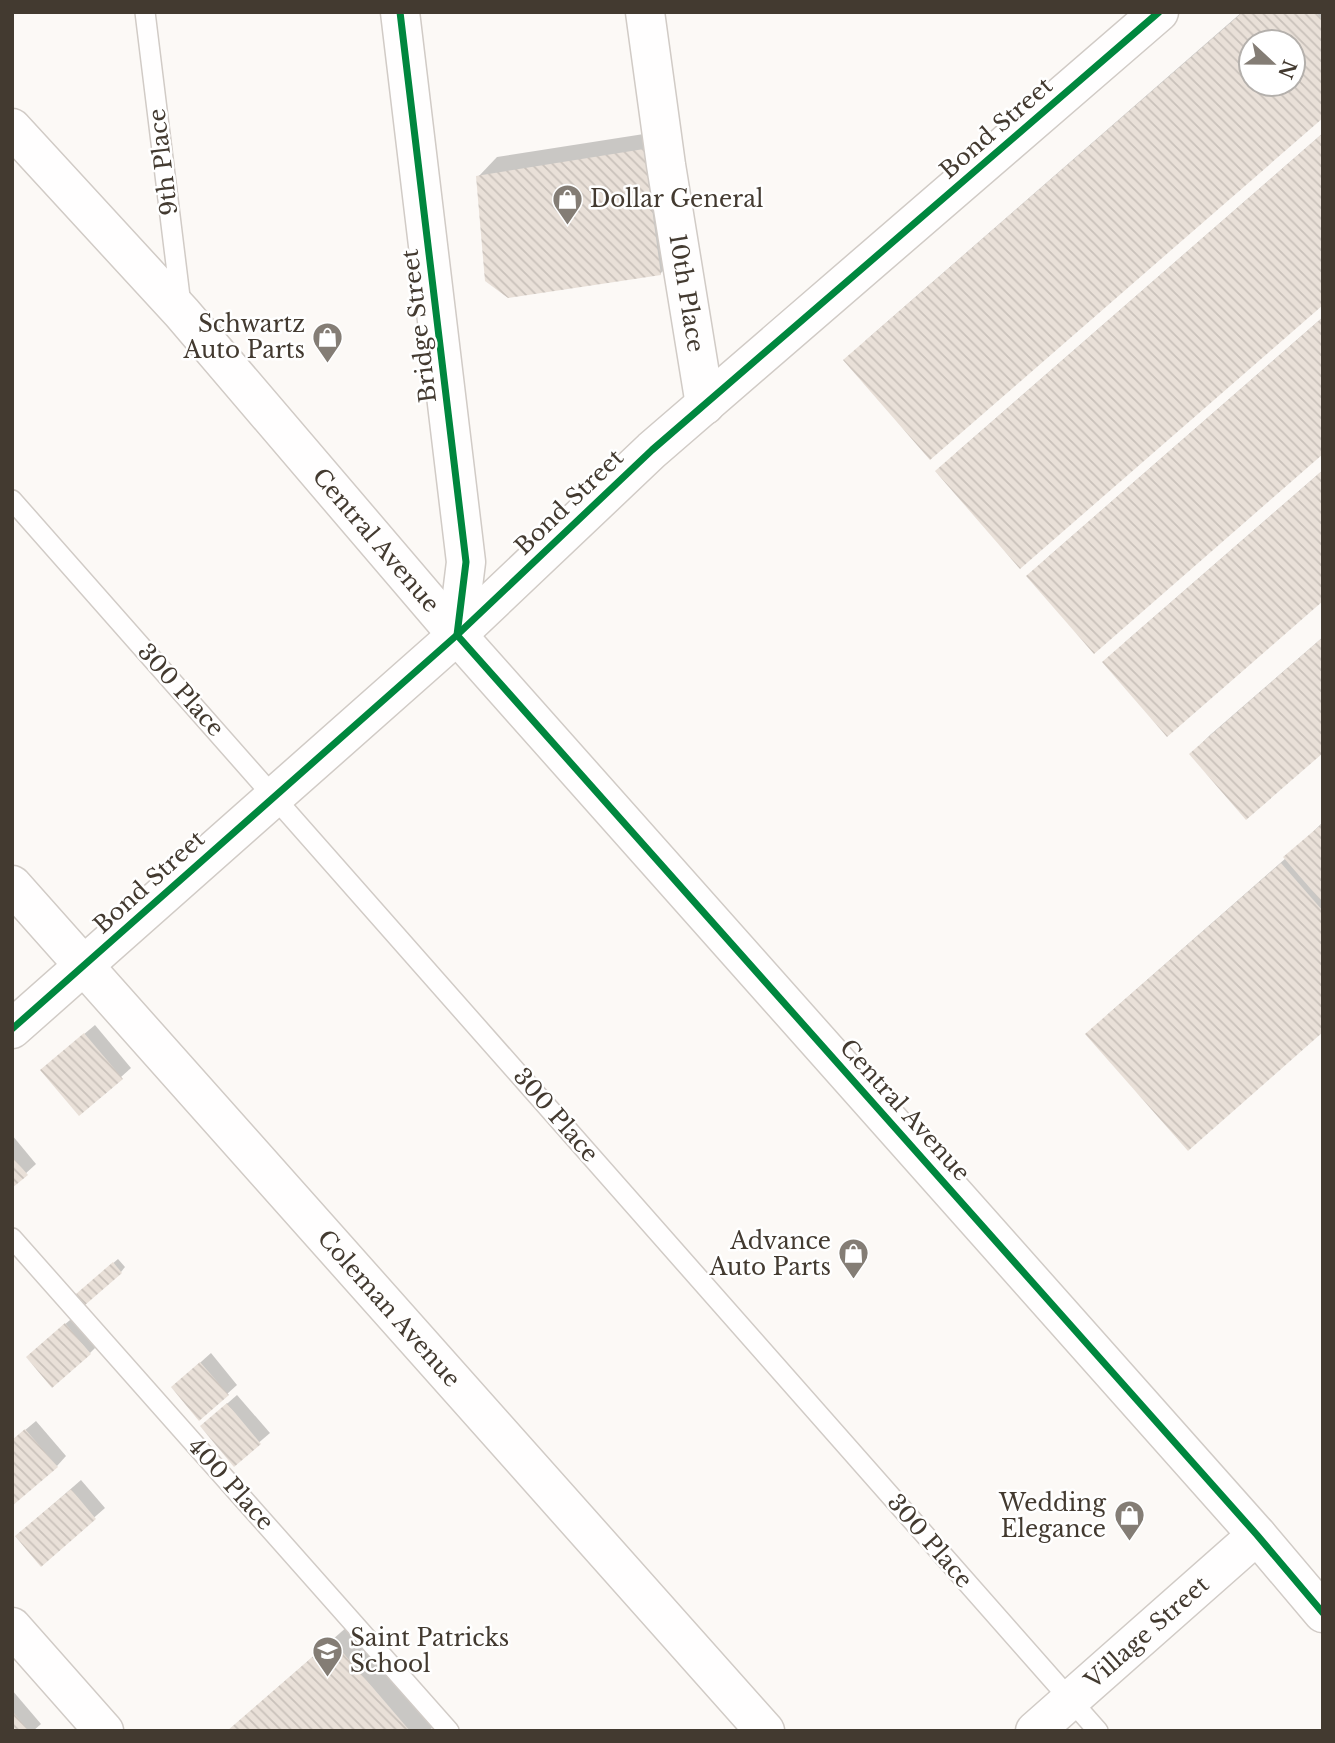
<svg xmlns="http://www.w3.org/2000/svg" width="1335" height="1743" font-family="'Libre Baskerville',serif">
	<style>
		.shadow { fill: #0003; fill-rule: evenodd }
		.building { fill: url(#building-back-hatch); fill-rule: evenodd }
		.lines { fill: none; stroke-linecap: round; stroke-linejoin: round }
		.lane-casing { stroke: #d1cbc6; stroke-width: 22 }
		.street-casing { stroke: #d1cbc6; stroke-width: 41 }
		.secondary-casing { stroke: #d1cbc6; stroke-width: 41 }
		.lane { stroke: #fffefe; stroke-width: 19 }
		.street { stroke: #fffefe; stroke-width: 38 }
		.secondary { stroke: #fffefe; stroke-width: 38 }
		.cycleway-casing { stroke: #fff; stroke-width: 11 }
		.cycleway { stroke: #00873e; stroke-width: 7 }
		.labels { text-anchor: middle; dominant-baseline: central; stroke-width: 5; stroke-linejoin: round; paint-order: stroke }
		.street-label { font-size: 23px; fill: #433a30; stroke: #fff }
		.poi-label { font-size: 23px; fill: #433a30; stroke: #fff; text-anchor: end }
	</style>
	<defs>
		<pattern id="building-back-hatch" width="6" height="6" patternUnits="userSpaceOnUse" patternTransform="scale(1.75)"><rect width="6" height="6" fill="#e9e0d8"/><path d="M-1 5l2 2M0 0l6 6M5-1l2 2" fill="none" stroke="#c9c1ba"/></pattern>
	</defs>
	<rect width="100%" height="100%" fill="#fcf9f6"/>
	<g class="shadow">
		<path d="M1242,12h81v104l-458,225zM1251,42h42v42h-42z"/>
		<path d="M663,131l16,123 -19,20 -182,-97 19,-20z"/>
		<path d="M1323,133v169l-385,169 19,-19z"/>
		<path d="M1323,317v134l-295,125 20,-19z"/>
		<path d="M1323,470v128l-199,45z"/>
		<path d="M1323,637v114l-132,3 19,-19z"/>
		<path d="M1323,822v208l-216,-15 179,-157z"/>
		<path d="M95,1025l36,43 -10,9 -69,-16z"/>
		<path d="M12,1135l24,29 -24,22z"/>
		<path d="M118,1259l7,8 -4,5 -39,18z"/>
		<path d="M76,1315l24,28 -10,10 -52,-6z"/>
		<path d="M211,1353l26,32 -10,9 -44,-16z"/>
		<path d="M237,1395l33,38 -36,31 -22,-47z"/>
		<path d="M36,1421l30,35 -9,10 -45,-25z"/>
		<path d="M81,1480l24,28 -64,56 -14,-37z"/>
		<path d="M348,1626l86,100 -5,5h-201z"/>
		<path d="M12,1690l29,34 -8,7h-21z"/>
	</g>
	<g class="building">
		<path d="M1243,12h73l7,9v97l-393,342 -87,-100zM1251,42h42v42h-42z"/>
		<path d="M1323,133v172l-303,264 -85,-98z"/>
		<path d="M644,149l17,126 -153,23 -23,-17 -9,-105z"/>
		<path d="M1323,317v137l-229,200 -68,-78z"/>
		<path d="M1323,470v131l-156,136 -65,-75z"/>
		<path d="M1323,637v116l-77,67 -57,-66z"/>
		<path d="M1323,823v80l-40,-46z"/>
		<path d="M1281,863l42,48v121l-135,119 -103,-117z"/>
		<path d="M84,1033l39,46 -44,37 -39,-46z"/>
		<path d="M12,1156l16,19 -16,13z"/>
		<path d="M113,1262l9,11 -37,32 -9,-11z"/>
		<path d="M65,1323l26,31 -39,34 -26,-31z"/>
		<path d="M200,1362l29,33 -30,26 -28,-34z"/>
		<path d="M227,1403l34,41 -27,23 -34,-41z"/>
		<path d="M25,1429l33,38 -46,39v-66z"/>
		<path d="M71,1489l25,30 -55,48 -26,-31z"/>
		<path d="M332,1640l78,91h-183z"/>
		<path d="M12,1711l17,20h-17z"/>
	</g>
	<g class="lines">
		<defs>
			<g id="lane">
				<path d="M145,12l36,293"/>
				<path d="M12,500l1086,1231"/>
				<path d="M12,1238l437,493"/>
			</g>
			<g id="street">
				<path id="s1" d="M645,12l21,153 39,240"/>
				<path id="s2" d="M12,128l170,185 275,322"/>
				<path id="s3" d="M12,885l753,846"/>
				<path d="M12,1029l445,-394 195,-185 507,-438"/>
				<path d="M12,1627l92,104"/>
				<path id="s4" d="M1035,1731l222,-196"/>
			</g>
			<path id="secondary" d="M400,12l66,550 -9,73 800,900 66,78"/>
		</defs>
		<use href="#lane" class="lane-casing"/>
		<use href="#street" class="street-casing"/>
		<use href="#secondary" class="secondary-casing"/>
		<use href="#lane" class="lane"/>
		<use href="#street" class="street"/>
		<use href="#secondary" class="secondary"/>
		<defs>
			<g id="cycleway">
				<path d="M400,12l66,550 -9,73 800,900 66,78"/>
				<path d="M12,1029l445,-394 195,-185 507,-438"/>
			</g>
		</defs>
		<use href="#cycleway" class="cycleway-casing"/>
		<use href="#cycleway" class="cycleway"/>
	</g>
	<defs>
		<symbol id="shop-pin" viewBox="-11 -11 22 30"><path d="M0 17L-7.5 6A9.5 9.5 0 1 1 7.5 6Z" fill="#847d75" stroke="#fff"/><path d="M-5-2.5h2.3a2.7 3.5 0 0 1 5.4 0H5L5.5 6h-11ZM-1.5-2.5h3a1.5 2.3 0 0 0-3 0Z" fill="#fff"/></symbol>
		<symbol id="school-pin" viewBox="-11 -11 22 30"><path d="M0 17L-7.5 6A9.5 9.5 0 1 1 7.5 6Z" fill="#847d75" stroke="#fff"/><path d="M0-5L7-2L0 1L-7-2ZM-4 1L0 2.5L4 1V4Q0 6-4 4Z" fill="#fff"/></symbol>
	</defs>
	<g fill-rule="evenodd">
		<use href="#shop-pin" x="550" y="182" width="35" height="47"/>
		<use href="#shop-pin" x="310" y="320" width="35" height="47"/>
		<use href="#shop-pin" x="836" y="1236" width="35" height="47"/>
		<use href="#shop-pin" x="1112" y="1498" width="35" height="47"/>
		<use href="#school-pin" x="310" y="1634" width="35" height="47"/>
	</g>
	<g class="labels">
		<g class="street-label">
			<text transform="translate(996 128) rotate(-41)">Bond Street</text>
			<text transform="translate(163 162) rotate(-97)">9th Place</text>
			<text stroke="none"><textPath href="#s1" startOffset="284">10th Place</textPath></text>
			<text transform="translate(419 326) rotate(-97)">Bridge Street</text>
			<text transform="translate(569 502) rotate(-44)">Bond Street</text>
			<text stroke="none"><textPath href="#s2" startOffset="550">Central Avenue</textPath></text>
			<text transform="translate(181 690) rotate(48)">300 Place</text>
			<text transform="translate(149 882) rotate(-42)">Bond Street</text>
			<text transform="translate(905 1110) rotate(48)">Central Avenue</text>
			<text transform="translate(556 1115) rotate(49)">300 Place</text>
			<text stroke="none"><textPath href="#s3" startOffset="567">Coleman Avenue</textPath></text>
			<text transform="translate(231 1484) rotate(48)">400 Place</text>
			<text transform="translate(930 1541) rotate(49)">300 Place</text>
			<text stroke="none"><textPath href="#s4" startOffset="149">Village Street</textPath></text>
		</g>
		<g class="poi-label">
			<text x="590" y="199" text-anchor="start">Dollar General</text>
			<text x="305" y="324">Schwartz<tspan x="305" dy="26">Auto Parts</tspan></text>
			<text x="831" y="1241">Advance<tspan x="831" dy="26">Auto Parts</tspan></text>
			<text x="1106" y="1503">Wedding<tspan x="1106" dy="26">Elegance</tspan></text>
			<text x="350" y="1638" text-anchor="start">Saint Patricks<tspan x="350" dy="26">School</tspan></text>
		</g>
	</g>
	<rect width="1335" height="1743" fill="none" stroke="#433a30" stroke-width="28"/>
	<g transform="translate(1272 63) rotate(112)"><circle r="33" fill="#ffffff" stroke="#b4b0ac" stroke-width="2"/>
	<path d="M0-5L12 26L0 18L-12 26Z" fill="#847d75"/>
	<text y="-10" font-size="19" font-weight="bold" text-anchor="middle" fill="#433a30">N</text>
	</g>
</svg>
